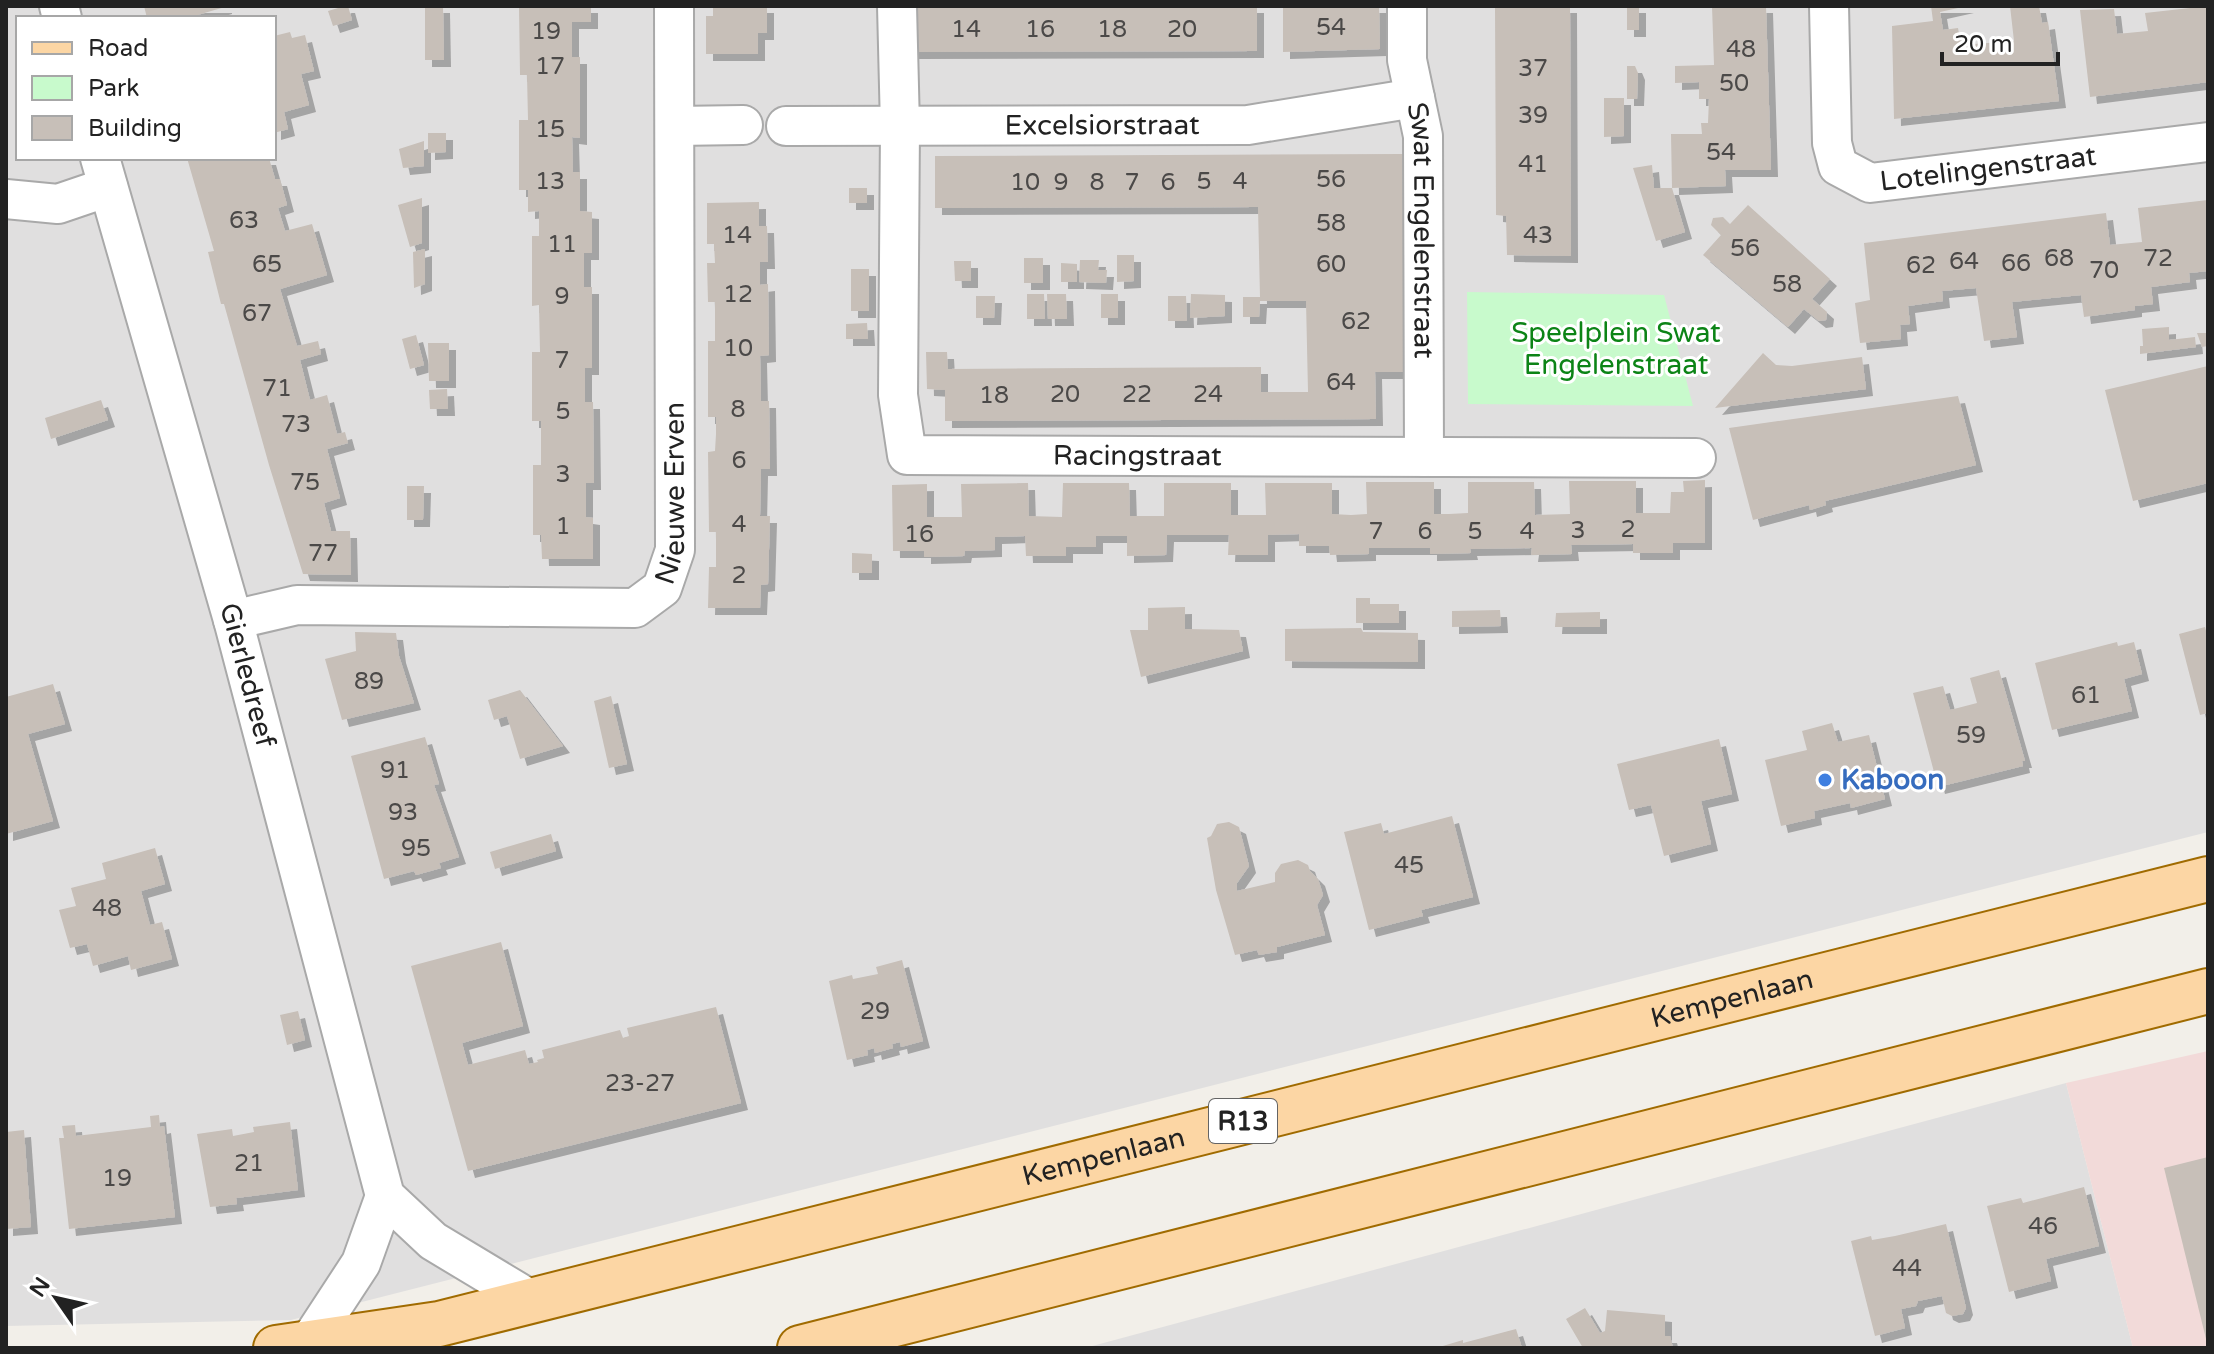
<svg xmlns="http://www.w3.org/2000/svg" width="2214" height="1354" font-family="'Varela Round',sans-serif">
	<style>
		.residential { fill: #e0dfdf; fill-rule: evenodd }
		.commercial { fill: #f2dad9 }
		.park { fill: #c8facc }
		.building { fill: #c7bfb8; filter: url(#shadow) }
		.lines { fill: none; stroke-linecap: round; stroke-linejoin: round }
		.street-casing { stroke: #a9a9a9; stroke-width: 42 }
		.primary-casing { stroke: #a06b00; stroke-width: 48 }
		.street { stroke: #fff; stroke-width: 38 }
		.primary { stroke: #fcd6a4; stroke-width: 44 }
		.shop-dot { fill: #3f7fe0; stroke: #fff; stroke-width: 3 }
		.labels { text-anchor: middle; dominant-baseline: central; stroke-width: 6; stroke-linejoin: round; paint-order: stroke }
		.number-label { font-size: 24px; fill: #4b4948 }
		.shield { fill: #fff; stroke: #646464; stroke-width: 2 }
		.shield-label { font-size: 26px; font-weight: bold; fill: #222 }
		.street-label { font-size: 28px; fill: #222; stroke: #fff }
		.park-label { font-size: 28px; fill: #0c8416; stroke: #fff }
		.shop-label { font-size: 28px; font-weight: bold; fill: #366cbe; stroke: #fff; text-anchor: start }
	</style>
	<defs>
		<filter id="shadow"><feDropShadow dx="7" dy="7" stdDeviation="0" flood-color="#0004"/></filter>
	</defs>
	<rect width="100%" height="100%" fill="#f2efe9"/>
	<g class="residential">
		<path d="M6,6h2202v826l-1917,488 -285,6zM18,18h256v140h-256z"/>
		<path d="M2066,1083l67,265h-1048z"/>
	</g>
	<path class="commercial" d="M2208,1051v297h-75l-67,-265z"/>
	<path class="park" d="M1467,292l197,3 29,111 -225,-2z"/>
	<g class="building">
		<path d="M144,6h81v1l-38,11h-40z"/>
		<path d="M345,6h3l4,14 -19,6 -5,-15z"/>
		<path d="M425,6h18l1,54h-19z"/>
		<path d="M519,6h72v16h-19v35h8v81l-8,-1 1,35h7v39l12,1v41h-8v34h8v81h-7v34h8l1,81h-8v34l7,1v41h-51l-1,-24h-8v-70h8v-44h-9v-69h8l-1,-47 -7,1v-70h7v-25l-11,1v-22h-9v-70h9l-1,-45h-7z"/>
		<path d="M713,6h54v27h-9v21h-52v-38h7z"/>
		<path d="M911,6h346v45l-346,1z"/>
		<path d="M1283,6h96l1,43 -97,3z"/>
		<path d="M1495,6h75l1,250 -64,-1 -1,-39 -10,-1z"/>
		<rect x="1627" y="6" width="12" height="24"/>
		<path d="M1712,6h54l5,164h-46l1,16 -54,2 13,44 -29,9 -23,-73 19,-3 2,23h18l-1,-54h31l-1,-11h7l1,-24h-10v-17l-24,1v-17l39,-1z"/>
		<path d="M1931,6h36l-27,6 3,18 15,-2 3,17 53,-4 -4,-35h29l3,17 6,-1 11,79 -165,18 -2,-93 41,-5z"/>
		<path d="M2208,6v76l-118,15 -10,-87 34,-1 3,25 31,-3 -3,-18z"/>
		<path d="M290,32l2,6 13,-3 9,36 -13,3 8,31 -25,7 4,17 -14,4v-97z"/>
		<path d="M1627,66h8l3,7 -1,26h-10z"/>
		<path d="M1604,98h20v38l-20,1z"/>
		<path d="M428,133h18v19l-18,1z"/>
		<path d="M424,141v25l-21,2 -4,-19z"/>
		<path d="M1403,154l2,218h-30l1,47 -431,2v-31l-18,-1 -1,-37h21l1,17 313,-2v25h47l-2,-91h-46l-1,16h-16v-20h17l-2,-90 -323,1v-52z"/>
		<path d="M187,158h82l6,21h5l7,26 -9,3 7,23 27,-7 15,51 -47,14 17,57 21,-5 3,13 -21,6 10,40 17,-5 10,39 8,-2 3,11 -21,6 13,49 -16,5 7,28h19l1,44 -48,-1 -34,-109 -45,-161h-3l-13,-52 6,-1z"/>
		<rect x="849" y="188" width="18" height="15"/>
		<path d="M422,198v45l-12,4 -12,-42z"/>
		<path d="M2208,200v71l-19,2 1,9 -39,5 2,17 -18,2v4l-51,7 -3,-22 -69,7 5,35 -33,4 -8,-53 -34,3 1,10 -35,5 2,18 -10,1 1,14 -41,4 -5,-40 15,-3 -6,-57 242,-30 4,32 32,-3 -4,-34z"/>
		<path d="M759,202v24h8l1,36h-8v23l8,-1 1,71 -9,1 1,45h8l1,68h-9l-1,47h10l-2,68 -7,1 -1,23h-52l1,-41h7v-35h-7l-1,-80 7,-1 1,-17v-17h-8v-76h7v-39h-7l-1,-39h8l-1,-19h-7v-41z"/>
		<path d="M1748,205l82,74 -18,20 15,13 -1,8 -7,1 -15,-12 -16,18 -85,-72 18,-20 -10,-10 2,-7 10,-1 7,7z"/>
		<path d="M425,249v35l-11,4 -1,-36z"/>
		<path d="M1117,255h17v26l-17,1z"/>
		<rect x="1024" y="258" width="19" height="25"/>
		<path d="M1080,260h19l-1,10h9l-1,13 -27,-1z"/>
		<path d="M954,261h17v20h-16z"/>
		<path d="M1061,263l16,1v18h-16z"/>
		<rect x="851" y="269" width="18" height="42"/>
		<path d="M1027,294h17l1,25h-18z"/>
		<path d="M1047,294h19l1,25h-19z"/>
		<rect x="1101" y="294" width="17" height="24"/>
		<path d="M1191,294l34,1v21l-35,2z"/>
		<path d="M976,296h19l-1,22h-18z"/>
		<path d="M1168,296h18l1,25h-19z"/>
		<path d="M867,323l1,16h-22v-15z"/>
		<path d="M2169,327v13l26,-3 1,10 -56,7v-8h3l-1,-17z"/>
		<path d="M2197,333h11v13l-6,1z"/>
		<path d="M416,335l8,30 -14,4 -8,-30z"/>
		<path d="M428,343h21v38h-20z"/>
		<path d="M1763,353l13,12 16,1 70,-9 4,32 -151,19z"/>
		<path d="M2208,366v117l-75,18 -28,-111z"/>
		<path d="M447,389l1,20h-18l-1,-19z"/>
		<path d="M1958,396l18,69 -151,36 1,4 -16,5 -1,-5 -56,15 -24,-92z"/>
		<path d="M101,400l7,20 -57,19 -6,-21z"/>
		<path d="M1705,480v63h-32v10h-40v-9l-62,1 1,9 -41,1 1,-7 -62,1 1,4 -41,1v-6h-61v6l-39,1 -1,-9h-30v-12l-31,1v20h-40l1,-20h-62l-1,20 -39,1v-20h-31v11h-30v9h-40l-1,-20 -30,1v13l-30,1 -1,5 -40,1v-6h-31l-1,-66 35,-1v33h35l-1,-33 67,-1 1,33 33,1 1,-34h66l1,33h34v-33h67v32h35l-1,-32h67v31l19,1 16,-1 -1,-32h68v32h15l19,-1v-31h66l1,33 35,-1 -1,-33h67v32h34l1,-21h13l-1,-11z"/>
		<path d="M407,486h17l-1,34h-16z"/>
		<path d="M852,553l20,1v19h-20z"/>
		<path d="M1356,598h14v6h29v19h-43z"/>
		<path d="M1185,607v22l54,1 4,21 -102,26 -11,-47h18v-22z"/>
		<path d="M1500,610l1,16 -49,1v-16z"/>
		<path d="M1600,612v15h-45l1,-14z"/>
		<path d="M2205,627l3,11v75l-8,2 -21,-81z"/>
		<path d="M1361,628l2,4 55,1v29l-133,-1v-32z"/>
		<path d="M355,632l41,1 3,23 15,47 -72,17 -17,-61 31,-8z"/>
		<path d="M2117,642l1,4 16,-4 8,32 -18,5 8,32 -80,19 -17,-67z"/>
		<path d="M1999,670l26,91h-3l1,5 -85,21 -25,-94 30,-7 7,24 27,-7 -7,-25z"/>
		<path d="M53,684l12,40 -37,10 25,87 -47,13v-137z"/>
		<path d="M520,690l43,56 -43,13 -13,-43 -13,4 -6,-20z"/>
		<path d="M611,696l16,68 -18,4 -15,-67z"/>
		<path d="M1832,723l6,19 31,-7 16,64 -34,9 -1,-5 -36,8 1,7 -34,8 -16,-66 42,-10 -5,-19z"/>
		<path d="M425,737l14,47 -5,1 25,72 -20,6 2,5 -25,7 -2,-4 -30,8 -33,-123z"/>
		<path d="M1719,739l13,55 -31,7 10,43 -47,12 -13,-51 -22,5 -12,-46z"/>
		<path d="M1452,816l21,81 -52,13 2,6 -54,14 -25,-98 37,-9 3,11z"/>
		<path d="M1229,822l10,5 10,39 -12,17v8l38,-9v-9l6,-9 17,-4 10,5 2,6 8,8 5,16 -6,10 8,30 -48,12v5l-18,3 -2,-5 -22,5 -19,-65 -9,-52 4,-2 6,-12z"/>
		<path d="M551,834l5,17 -61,18 -5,-17z"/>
		<path d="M155,848l10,36 -24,7 9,34 12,-3 10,37 -41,11 -3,-14 -35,10 -6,-22 -17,4 -11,-38 17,-4 -5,-18 35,-9 -4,-16z"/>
		<path d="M501,942l22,84 -61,17 6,22 57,-15 4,14 9,-2 -1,-2 7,-2 -2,-8 78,-20 3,8 6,-2 -2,-8 89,-21 25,96 -273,68 -57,-205z"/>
		<path d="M902,960l21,81 -22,6 -1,-5 -8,2 1,4 -18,5 -1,-5 -7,2 1,5 -21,5 -18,-79 23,-6 1,4 25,-5 -2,-7z"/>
		<path d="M298,1011l7,29 -18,5 -7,-30z"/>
		<path d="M159,1115l1,12 4,-1 11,91 -106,12 -10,-91h5l-2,-12 13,-1 1,11 75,-9 -1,-11z"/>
		<path d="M290,1122l8,68 -62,8 1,6 -27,3 -13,-73 35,-5 1,7 21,-4 -1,-5z"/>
		<path d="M24,1130l7,97 -25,2v-97z"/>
		<path d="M2208,1157v185l-1,1 -43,-175z"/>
		<path d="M2084,1187l15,59 -53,13 5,22 -42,11 -22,-86 34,-8 2,5z"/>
		<path d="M1946,1224l20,84 -3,6 -11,2 -6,-3 -4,-17 -24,5 -2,5 -15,3 4,19 -30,8 -24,-95 20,-5 1,4 23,-4z"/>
		<path d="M1585,1308l15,25 5,-2 2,-21 58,5v21h5l3,12h-90l-17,-29z"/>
		<path d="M1516,1329l6,19h-86l27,-8v3z"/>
	</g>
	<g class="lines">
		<defs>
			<g id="street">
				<path d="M59,6l3,12"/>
				<path id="s1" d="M897,6l3,121 -2,268 9,60 789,3"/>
				<path id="s2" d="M1407,6v54l16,76 1,321"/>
				<path id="s3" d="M1829,6l3,137 6,23 32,17 338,-41"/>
				<path d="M675,126l68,-1"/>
				<path id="s4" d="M786,126l462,-1 167,-27"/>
				<path id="s5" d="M100,158l133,462 152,576 48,45 98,59"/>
				<path d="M6,199l52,5 50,-17"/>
				<path id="s6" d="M233,620l64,-15 338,3 27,-20 13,-38 -1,-544"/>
				<path d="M308,1344l53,-81 24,-67"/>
			</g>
			<g id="primary">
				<path id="s7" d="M276,1348l163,-24 1769,-445"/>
				<path d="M800,1348l1408,-357"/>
			</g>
		</defs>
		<use href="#street" class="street-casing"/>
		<use href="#primary" class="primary-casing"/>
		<use href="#street" class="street"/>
		<use href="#primary" class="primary"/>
	</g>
	<circle class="shop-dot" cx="1825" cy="780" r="8"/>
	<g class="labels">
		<g class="number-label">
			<text x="1331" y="27">54</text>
			<text x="966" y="29">14</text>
			<text x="1040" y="29">16</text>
			<text x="1112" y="29">18</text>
			<text x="1182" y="29">20</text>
			<text x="546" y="31">19</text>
			<text x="1741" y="49">48</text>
			<text x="550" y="66">17</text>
			<text x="1533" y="68">37</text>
			<text x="1734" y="83">50</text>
			<text x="1533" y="115">39</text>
			<text x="550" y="129">15</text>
			<text x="1721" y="152">54</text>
			<text x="1533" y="164">41</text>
			<text x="1331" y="179">56</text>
			<text x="550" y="181">13</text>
			<text x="1204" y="181">5</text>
			<text x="1240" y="181">4</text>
			<text x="1025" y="182">10</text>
			<text x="1061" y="182">9</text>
			<text x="1097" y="182">8</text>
			<text x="1132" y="182">7</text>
			<text x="1168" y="182">6</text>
			<text x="244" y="220">63</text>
			<text x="1331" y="223">58</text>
			<text x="737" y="235">14</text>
			<text x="1538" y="235">43</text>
			<text x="562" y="244">11</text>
			<text x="1745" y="248">56</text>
			<text x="2059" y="258">68</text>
			<text x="2158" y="258">72</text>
			<text x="1964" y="261">64</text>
			<text x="2016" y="263">66</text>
			<text x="267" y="264">65</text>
			<text x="1331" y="264">60</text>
			<text x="1921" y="265">62</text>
			<text x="2104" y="270">70</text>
			<text x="1787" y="284">58</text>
			<text x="738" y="294">12</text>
			<text x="562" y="296">9</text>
			<text x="257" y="313">67</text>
			<text x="1356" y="321">62</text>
			<text x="738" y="348">10</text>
			<text x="562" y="360">7</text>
			<text x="1341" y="382">64</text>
			<text x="277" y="388">71</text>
			<text x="1065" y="394">20</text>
			<text x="1137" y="394">22</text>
			<text x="1208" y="394">24</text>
			<text x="994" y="395">18</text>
			<text x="738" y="409">8</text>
			<text x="563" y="411">5</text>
			<text x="296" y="424">73</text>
			<text x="739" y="460">6</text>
			<text x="563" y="474">3</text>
			<text x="305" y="482">75</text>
			<text x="739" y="524">4</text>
			<text x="563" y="526">1</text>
			<text x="1628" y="529">2</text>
			<text x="1578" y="530">3</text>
			<text x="1376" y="531">7</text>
			<text x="1425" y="531">6</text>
			<text x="1475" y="531">5</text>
			<text x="1527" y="531">4</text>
			<text x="919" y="534">16</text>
			<text x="323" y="553">77</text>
			<text x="739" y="575">2</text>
			<text x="369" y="681">89</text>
			<text x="2086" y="695">61</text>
			<text x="1971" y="735">59</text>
			<text x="395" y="770">91</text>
			<text x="403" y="812">93</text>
			<text x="416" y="848">95</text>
			<text x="1409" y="865">45</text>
			<text x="107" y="908">48</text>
			<text x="875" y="1011">29</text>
			<text x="640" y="1083">23-27</text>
			<text x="249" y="1163">21</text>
			<text x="117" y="1178">19</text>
			<text x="2043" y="1226">46</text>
			<text x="1907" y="1268">44</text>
		</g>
		<rect class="shield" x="1209" y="1099" width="68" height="44" rx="6"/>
		<g class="shield-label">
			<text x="1243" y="1121">R13</text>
		</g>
		<g class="street-label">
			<text stroke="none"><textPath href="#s4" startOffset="316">Excelsiorstraat</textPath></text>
			<text stroke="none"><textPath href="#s3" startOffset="316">Lotelingenstraat</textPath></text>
			<text stroke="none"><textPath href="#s2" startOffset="226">Swat Engelenstraat</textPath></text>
			<text stroke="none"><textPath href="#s1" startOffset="680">Racingstraat</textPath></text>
			<text stroke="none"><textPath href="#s6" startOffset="534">Nieuwe Erven</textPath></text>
			<text stroke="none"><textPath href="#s5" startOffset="538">Gierledreef</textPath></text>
			<text stroke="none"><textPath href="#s7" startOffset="1498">Kempenlaan</textPath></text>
			<text stroke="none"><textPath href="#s7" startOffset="850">Kempenlaan</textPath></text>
		</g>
		<g class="park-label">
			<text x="1616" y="333">Speelplein Swat<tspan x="1616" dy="32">Engelenstraat</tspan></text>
		</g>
		<g class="shop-label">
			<text x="1841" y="780">Kaboon</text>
		</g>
	</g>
	<rect width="2214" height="1354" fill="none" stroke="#222222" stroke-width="16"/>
	<rect x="16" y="16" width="260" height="144" fill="#ffffff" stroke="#a7a7a7" stroke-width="2"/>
	<rect x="32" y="42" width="40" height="12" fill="#fcd6a4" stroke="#a7a7a7" stroke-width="2"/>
	<text x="88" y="56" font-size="24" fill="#222222">Road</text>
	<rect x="32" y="76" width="40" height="24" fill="#c8facc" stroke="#a7a7a7" stroke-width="2"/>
	<text x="88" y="96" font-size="24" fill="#222222">Park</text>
	<rect x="32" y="116" width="40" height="24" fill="#c7bfb8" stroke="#a7a7a7" stroke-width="2"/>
	<text x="88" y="136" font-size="24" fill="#222222">Building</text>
	<g transform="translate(56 1298) rotate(304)" stroke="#ffffff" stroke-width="6" paint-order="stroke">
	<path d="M0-6L14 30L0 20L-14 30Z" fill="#222222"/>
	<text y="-12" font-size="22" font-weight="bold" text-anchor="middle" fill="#222222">N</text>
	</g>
	<path d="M1942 52v12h116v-12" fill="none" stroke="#222222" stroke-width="4"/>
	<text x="1954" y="52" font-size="24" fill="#222222" stroke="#ffffff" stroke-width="6" paint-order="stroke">20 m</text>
</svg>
